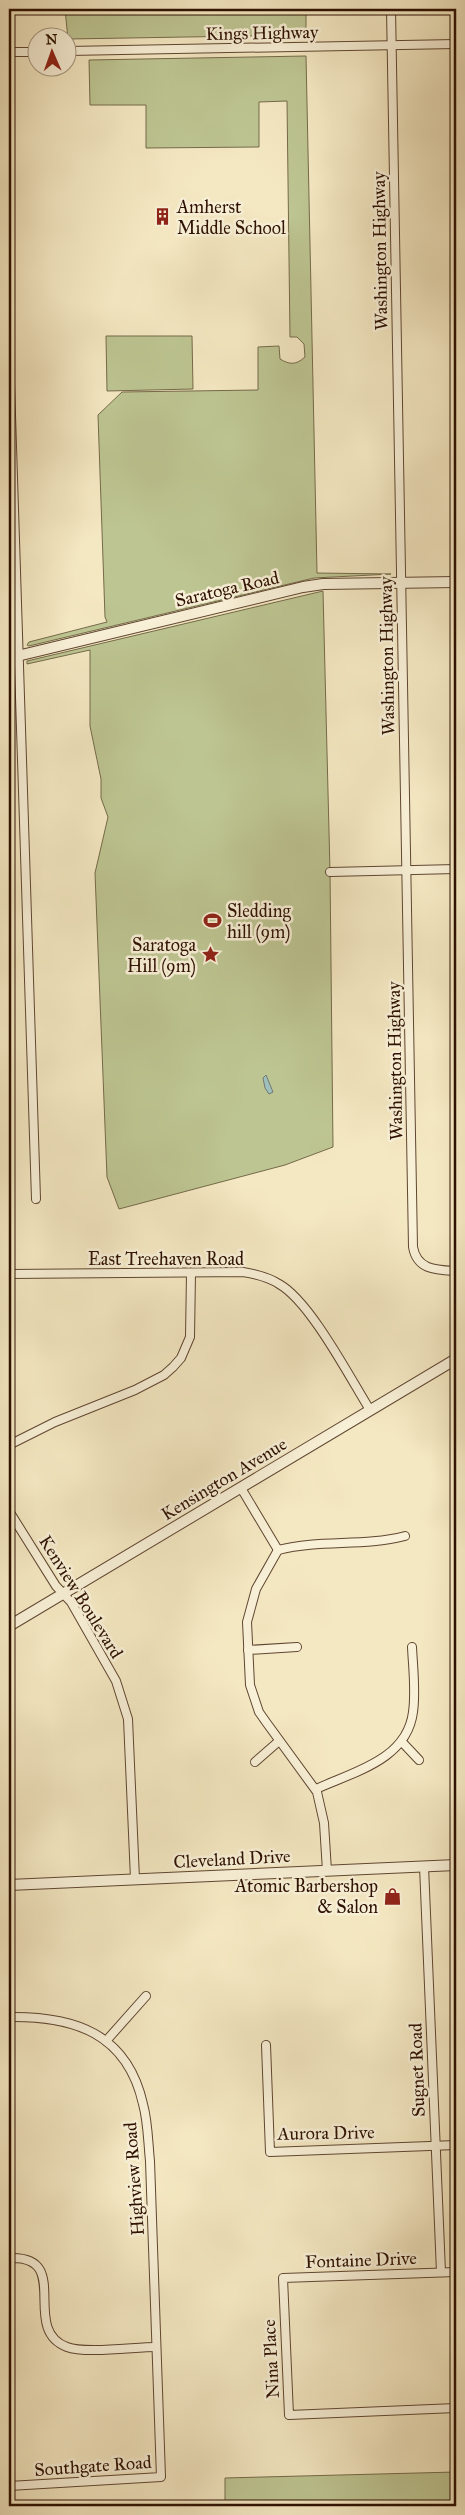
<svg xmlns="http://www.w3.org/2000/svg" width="465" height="2515" font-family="'IM FELL Great Primer',serif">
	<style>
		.green { fill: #bdc592; stroke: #756a4a }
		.water { fill: #9ebfbb; stroke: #717971 }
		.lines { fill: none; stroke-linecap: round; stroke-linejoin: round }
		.minor-casing { stroke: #5f4631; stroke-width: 10 }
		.tertiary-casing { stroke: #5f4631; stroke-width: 12 }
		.minor { stroke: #f8f0d7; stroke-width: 8 }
		.tertiary { stroke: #f8f0d7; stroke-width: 10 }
		.labels { text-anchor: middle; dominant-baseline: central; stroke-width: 5; stroke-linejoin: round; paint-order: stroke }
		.street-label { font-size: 18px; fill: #2d1001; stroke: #f8f0d7 }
		.poi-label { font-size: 18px; fill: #2d1001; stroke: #f8f0d7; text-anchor: start }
	</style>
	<rect width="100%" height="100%" fill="#f4e8c2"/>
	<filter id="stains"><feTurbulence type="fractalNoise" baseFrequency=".004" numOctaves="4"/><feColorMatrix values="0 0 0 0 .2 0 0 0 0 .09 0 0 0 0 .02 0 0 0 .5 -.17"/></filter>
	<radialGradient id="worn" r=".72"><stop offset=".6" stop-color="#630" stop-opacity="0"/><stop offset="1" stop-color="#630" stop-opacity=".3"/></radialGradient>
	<g class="green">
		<path d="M65,9h241v26l-238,4z"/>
		<path d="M306,56l11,517 74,1 -77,4 -285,68 -2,-1 2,-3 78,-20 -2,-5 -7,-202 24,-23 136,-2v-43l21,-1 1,13c10,6 16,6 25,-2l-1,-13 -7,-7h-7l-3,-236 -28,1v45l-113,1v-43h-56l-1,-45z"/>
		<path d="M106,336h86l1,53 -86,2z"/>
		<path d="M323,591l7,281 3,275 -48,18 -166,44 -12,-32 -12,-304 13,-56 -7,-19v-19l-11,-53v-76l-63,14v-3z"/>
		<path d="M456,2472v34h-231v-28z"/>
	</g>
	<path class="water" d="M266,1075l7,17 -4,2 -4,-6 -2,-10z"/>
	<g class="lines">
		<defs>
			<g id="minor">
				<path d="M391,9l22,1238c4,23 23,23 43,24"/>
				<path d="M68,51l388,-7"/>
				<path d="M9,52h29"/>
				<path d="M9,352l27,847"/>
				<path d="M330,872l126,-3"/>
				<path d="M9,1274l234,-2c12,2 25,5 36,12 31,17 71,94 91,126"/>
				<path d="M9,1445l46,-23 80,-32 29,-15 9,-8 8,-9 9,-21 1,-64"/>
				<path d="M241,1488l37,62"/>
				<path d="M9,1511l47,75 15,16 45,79 12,38 7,160"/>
				<path d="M278,1550l-22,39 -9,33 3,63 9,27 7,10 51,70 7,31 3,48"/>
				<path d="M278,1550c43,-11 85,-3 127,-14"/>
				<path d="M248,1650l49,-3"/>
				<path d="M402,1742l17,18"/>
				<path d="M255,1762l24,-21"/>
				<path d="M316,1789c37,-17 91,-29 97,-77 3,-21 0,-44 -1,-65"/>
				<path d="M424,1866l17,406"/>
				<path d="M9,2017c65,-1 118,16 134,87 5,18 5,38 7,57l11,316 -152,9"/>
				<path d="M106,2041l40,-45"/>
				<path d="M266,2045l4,107 186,-7"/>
				<path d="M9,2258c65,-3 10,71 58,89 18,7 68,0 89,0"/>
				<path d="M456,2272l-173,6 6,137 167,-7"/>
			</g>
			<g id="tertiary">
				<path d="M9,658l294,-71 20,-3 133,-2"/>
				<path d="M9,1626l447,-267"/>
				<path d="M9,1885l447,-20"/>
			</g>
		</defs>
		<use href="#minor" class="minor-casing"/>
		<use href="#tertiary" class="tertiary-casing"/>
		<use href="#minor" class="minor"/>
		<use href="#tertiary" class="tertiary"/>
	</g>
	<defs>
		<symbol id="building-bare" viewBox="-9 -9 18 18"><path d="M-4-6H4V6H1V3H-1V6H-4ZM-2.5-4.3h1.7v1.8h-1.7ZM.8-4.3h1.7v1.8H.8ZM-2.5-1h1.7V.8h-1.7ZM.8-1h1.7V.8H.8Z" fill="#8f2418" stroke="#f8f0d7" stroke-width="2.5" paint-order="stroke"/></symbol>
		<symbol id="stadium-bare" viewBox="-9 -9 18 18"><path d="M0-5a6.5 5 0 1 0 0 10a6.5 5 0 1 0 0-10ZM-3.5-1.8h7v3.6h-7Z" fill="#8f2418" stroke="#f8f0d7" stroke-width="2.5" paint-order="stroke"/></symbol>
		<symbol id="sight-bare" viewBox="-9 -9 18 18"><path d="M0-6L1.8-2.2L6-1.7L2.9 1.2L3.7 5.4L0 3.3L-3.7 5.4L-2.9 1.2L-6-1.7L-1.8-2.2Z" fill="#8f2418" stroke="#f8f0d7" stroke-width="2.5" paint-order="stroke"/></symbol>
		<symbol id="shop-bare" viewBox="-9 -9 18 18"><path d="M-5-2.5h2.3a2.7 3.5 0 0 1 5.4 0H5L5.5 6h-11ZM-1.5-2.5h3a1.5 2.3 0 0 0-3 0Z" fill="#8f2418" stroke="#f8f0d7" stroke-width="2.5" paint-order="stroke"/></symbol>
	</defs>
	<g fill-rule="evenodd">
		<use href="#building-bare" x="150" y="204" width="25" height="25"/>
		<use href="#stadium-bare" x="200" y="908" width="25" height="25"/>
		<use href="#sight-bare" x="198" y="942" width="25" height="25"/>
		<use href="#shop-bare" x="380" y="1884" width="25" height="25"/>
	</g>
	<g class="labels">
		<g class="street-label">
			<text transform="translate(262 33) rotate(-1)">Kings Highway</text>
			<text transform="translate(380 251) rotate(-91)">Washington Highway</text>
			<text transform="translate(227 589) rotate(-13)">Saratoga Road</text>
			<text transform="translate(387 656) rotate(-91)">Washington Highway</text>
			<text transform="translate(395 1061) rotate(-91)">Washington Highway</text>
			<text x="166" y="1259">East Treehaven Road</text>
			<text transform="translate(224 1479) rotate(-31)">Kensington Avenue</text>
			<text transform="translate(81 1597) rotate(58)">Kenview Boulevard</text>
			<text transform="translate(232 1859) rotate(-3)">Cleveland Drive</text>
			<text transform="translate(417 2070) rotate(-92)">Sugnet Road</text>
			<text transform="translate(326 2133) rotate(-1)">Aurora Drive</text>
			<text transform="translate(134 2179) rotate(-94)">Highview Road</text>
			<text transform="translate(361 2260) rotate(-2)">Fontaine Drive</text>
			<text transform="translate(271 2359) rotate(-93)">Nina Place</text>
			<text transform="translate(93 2466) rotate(-4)">Southgate Road</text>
		</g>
		<g class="poi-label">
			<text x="177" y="207">Amherst<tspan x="177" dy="21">Middle School</tspan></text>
			<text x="227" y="911">Sledding<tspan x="227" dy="21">hill (9m)</tspan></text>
			<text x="196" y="945" text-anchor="end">Saratoga<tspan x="196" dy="21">Hill (9m)</tspan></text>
			<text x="378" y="1886" text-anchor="end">Atomic Barbershop<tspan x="378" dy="21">&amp; Salon</tspan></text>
		</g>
	</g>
	<rect width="465" height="2515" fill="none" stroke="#f4e8c2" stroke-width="30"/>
	<rect x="10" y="10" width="445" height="2495" fill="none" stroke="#2d1001" stroke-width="2.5"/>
	<rect x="15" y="15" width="435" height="2485" fill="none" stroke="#2d1001"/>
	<g transform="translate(52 52) rotate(358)"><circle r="24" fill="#f8f0d7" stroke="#a79681"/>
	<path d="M0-4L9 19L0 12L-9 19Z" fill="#8f2418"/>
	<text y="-8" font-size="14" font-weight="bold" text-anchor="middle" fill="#2d1001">N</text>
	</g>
	<rect width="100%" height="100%" filter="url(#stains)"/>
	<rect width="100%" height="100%" fill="url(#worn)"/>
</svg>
